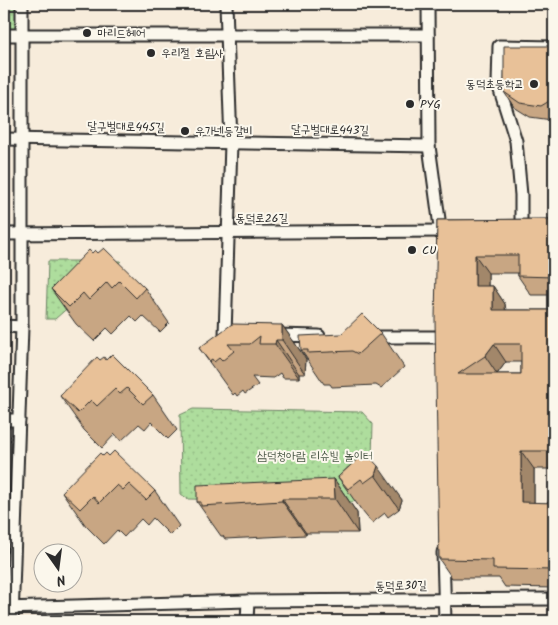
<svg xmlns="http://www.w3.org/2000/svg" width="558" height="625" font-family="Kalam,'Poor Story',sans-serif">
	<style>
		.park { fill: url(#park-dots); stroke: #6c8464 }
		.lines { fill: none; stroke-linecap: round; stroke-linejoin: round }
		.street-casing { stroke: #2b2b2b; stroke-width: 15 }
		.street { stroke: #fbf7ec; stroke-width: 11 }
		.wall { fill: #c8a683; stroke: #2b2b2b; fill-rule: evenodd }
		.shaded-wall { fill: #a2876a; stroke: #2b2b2b }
		.building { fill: #e8c198; stroke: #2b2b2b; fill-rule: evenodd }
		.poi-dot { fill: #2b2b2b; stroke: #fbf7ec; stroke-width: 2 }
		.labels { text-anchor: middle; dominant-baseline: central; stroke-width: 4; stroke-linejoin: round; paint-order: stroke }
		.poi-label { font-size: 12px; fill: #2b2b2b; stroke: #fbf7ec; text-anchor: start }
		.street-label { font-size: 12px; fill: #2b2b2b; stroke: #fbf7ec }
		.park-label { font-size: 12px; fill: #4c5848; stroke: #fbf7ec }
	</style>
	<defs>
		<pattern id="park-dots" width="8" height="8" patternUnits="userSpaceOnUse" patternTransform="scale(1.25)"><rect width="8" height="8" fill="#aedd9d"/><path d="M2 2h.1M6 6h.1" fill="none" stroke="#96be87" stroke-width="1.8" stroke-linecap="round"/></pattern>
	</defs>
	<rect width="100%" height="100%" fill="#f7ecdb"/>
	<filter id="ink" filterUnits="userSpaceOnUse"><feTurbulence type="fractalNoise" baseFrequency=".02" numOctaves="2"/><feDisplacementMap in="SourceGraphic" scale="10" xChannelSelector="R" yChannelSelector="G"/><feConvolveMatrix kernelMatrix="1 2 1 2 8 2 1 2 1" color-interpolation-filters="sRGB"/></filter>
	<g filter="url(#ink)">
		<g class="park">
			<rect x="4" y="4" width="18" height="31"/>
			<path d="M48,261h73l-66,58h-9z"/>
			<path d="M193,409l169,3 11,12 -2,68 -18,10 -165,-3 -7,-5 -1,-79z"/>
		</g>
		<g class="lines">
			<defs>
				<g id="street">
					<path d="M226,4l5,139 -6,192h9"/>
					<path d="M428,4l1,142 12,88"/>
					<path d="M4,35h424"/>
					<path d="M4,139l425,7"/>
					<path d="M521,230v-35l-5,-54 -18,-57 1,-38 55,1"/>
					<path d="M4,234l443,-3"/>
					<path d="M4,326l18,1"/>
					<path d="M275,335l44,1"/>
					<path d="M368,337h72"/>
					<path d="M4,420h15"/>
					<path d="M443,552l2,69"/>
					<path d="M4,608l244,-7 306,-2"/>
					<path d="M12,621l10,-294v-323"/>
					<path d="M247,621l1,-20"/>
				</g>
			</defs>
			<use href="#street" class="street-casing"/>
			<use href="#street" class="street"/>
		</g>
		<g class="wall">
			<path d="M554,46v73l-2,1 -22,-3 -16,-10 -10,-15z"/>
			<path d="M554,219v76h-23l-13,-19v-3h-30v13h5l12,18 1,6h48v159h-20v34h20v85l-49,-1 -6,-9h-47l-13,-19 -2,-339zM506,362h15v12h-24z"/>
			<path d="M92,253h6l47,35 24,35 -9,9 -17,-16 -6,6 -6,-6 -18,18 -6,-6 -13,13 -18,-17 -25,-35z"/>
			<path d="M282,325l24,34 -1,15h-6v4h-16l-3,-5 -7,5 -21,-1 6,8 -13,9 -2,-3 -6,5 -2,-3 -2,2 -34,-47z"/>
			<path d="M381,333l23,34 -23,21 -5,-3 -44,2 -2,-3h-6l-23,-34z"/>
			<path d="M100,360h6l47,35 24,35 -9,9 -17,-17 -6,7 -6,-5 -18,17 -6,-7 -13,14 -18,-18 -24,-34z"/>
			<path d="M365,452l37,48 -3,9 -11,8 -3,-4 -13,10 -10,-12 -24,-34z"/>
			<path d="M103,456l52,35 24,35 -9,9 -17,-17 -6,7 -6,-6 -17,18 -7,-7 -13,14 -18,-18 -24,-34z"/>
			<path d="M334,479l23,34 1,20h-52v2l-81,4 -2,-3h-2l-24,-34z"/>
		</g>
		<g class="shaded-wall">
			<path d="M551,74l3,4v26l-3,-4z"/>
			<path d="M475,255l13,18v32l-13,-19z"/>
			<path d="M493,286l12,18 1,24 -13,-18z"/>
			<path d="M282,325l24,34 -1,15 -23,-34z"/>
			<path d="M276,340l23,34v4l-24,-34z"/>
			<path d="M494,344l12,18 -9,12 -12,-18z"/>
			<path d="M521,451l13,18v52l-13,-19z"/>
			<path d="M378,466l24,34 -3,9 -24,-34z"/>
			<path d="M334,479l23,34 1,20 -23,-34z"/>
			<path d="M282,499l24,34v2l-24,-34z"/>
		</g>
		<g class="building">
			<path d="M504,46h50v28h-3v26l-10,6 -21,-3 -16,-11z"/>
			<path d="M554,219v58l-36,-1v-21h-43v31h18v24h61v145h-3v-4h-30v51l33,1v67l-61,-1v-9l-54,-1 -4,-240 2,-99zM494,344h27v30h-63l27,-18z"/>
			<path d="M104,248l41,40 -9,10 -17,-17 -7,7 -5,-6 -18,18 -6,-7 -14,14 -18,-18 38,-39 3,3 3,-3 3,3z"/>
			<path d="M362,314l19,19 -23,21 -6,-3 -44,2v-3h-7l-1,-14 41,-2z"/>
			<path d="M232,324l50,1v15h-6l-1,4h-16l1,-8 -10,8h-22l6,7 -12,10 -3,-3 -5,4 -2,-3 -3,2 -10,-13z"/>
			<path d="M112,354l41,41 -10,9 -16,-16 -7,6 -5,-5 -18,17 -6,-6 -13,13 -18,-17 37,-39 3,3 4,-3 2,3z"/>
			<path d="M114,451l41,40 -9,9 -17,-16 -6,6 -6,-5 -18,18 -6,-7 -13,13 -18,-17 38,-39 3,3 3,-3 3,3z"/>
			<path d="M365,452l13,14 -3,9 -11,8 -3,-4 -13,10 -10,-12z"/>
			<path d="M334,479l1,20h-53v2l-81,5v-4h-4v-17z"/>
		</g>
	</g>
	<g class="poi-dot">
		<circle cx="87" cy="33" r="5"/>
		<circle cx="151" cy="53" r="5"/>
		<circle cx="534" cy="84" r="5"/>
		<circle cx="410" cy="104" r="5"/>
		<circle cx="185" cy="131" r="5"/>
		<circle cx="412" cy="250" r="5"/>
	</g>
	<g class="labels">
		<g class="poi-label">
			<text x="97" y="33">마리드헤어</text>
			<text x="161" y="53">우리절 호림사</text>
			<text x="524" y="84" text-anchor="end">동덕초등학교</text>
			<text x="420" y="104">PYG</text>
			<text x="195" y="131">우가네등갈비</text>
			<text x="422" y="250">CU</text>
		</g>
		<g class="street-label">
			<text transform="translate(126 127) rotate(1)">달구벌대로445길</text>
			<text transform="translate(330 130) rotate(1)">달구벌대로443길</text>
			<text x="262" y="218">동덕로26길</text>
			<text transform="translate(401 586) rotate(-1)">동덕로30길</text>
		</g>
		<g class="park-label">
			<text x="315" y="456">삼덕청아람 리슈빌 놀이터</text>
		</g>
	</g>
	<rect width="558" height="625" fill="none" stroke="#fbf7ec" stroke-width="20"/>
	<rect x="10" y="10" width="538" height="605" fill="none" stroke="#2b2b2b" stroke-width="2" filter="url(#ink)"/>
	<g transform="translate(58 568) rotate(166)"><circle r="24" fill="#fbf7ec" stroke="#a8a59f"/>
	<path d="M0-4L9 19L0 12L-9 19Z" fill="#2b2b2b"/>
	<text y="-8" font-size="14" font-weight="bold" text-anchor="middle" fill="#2b2b2b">N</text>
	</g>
</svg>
